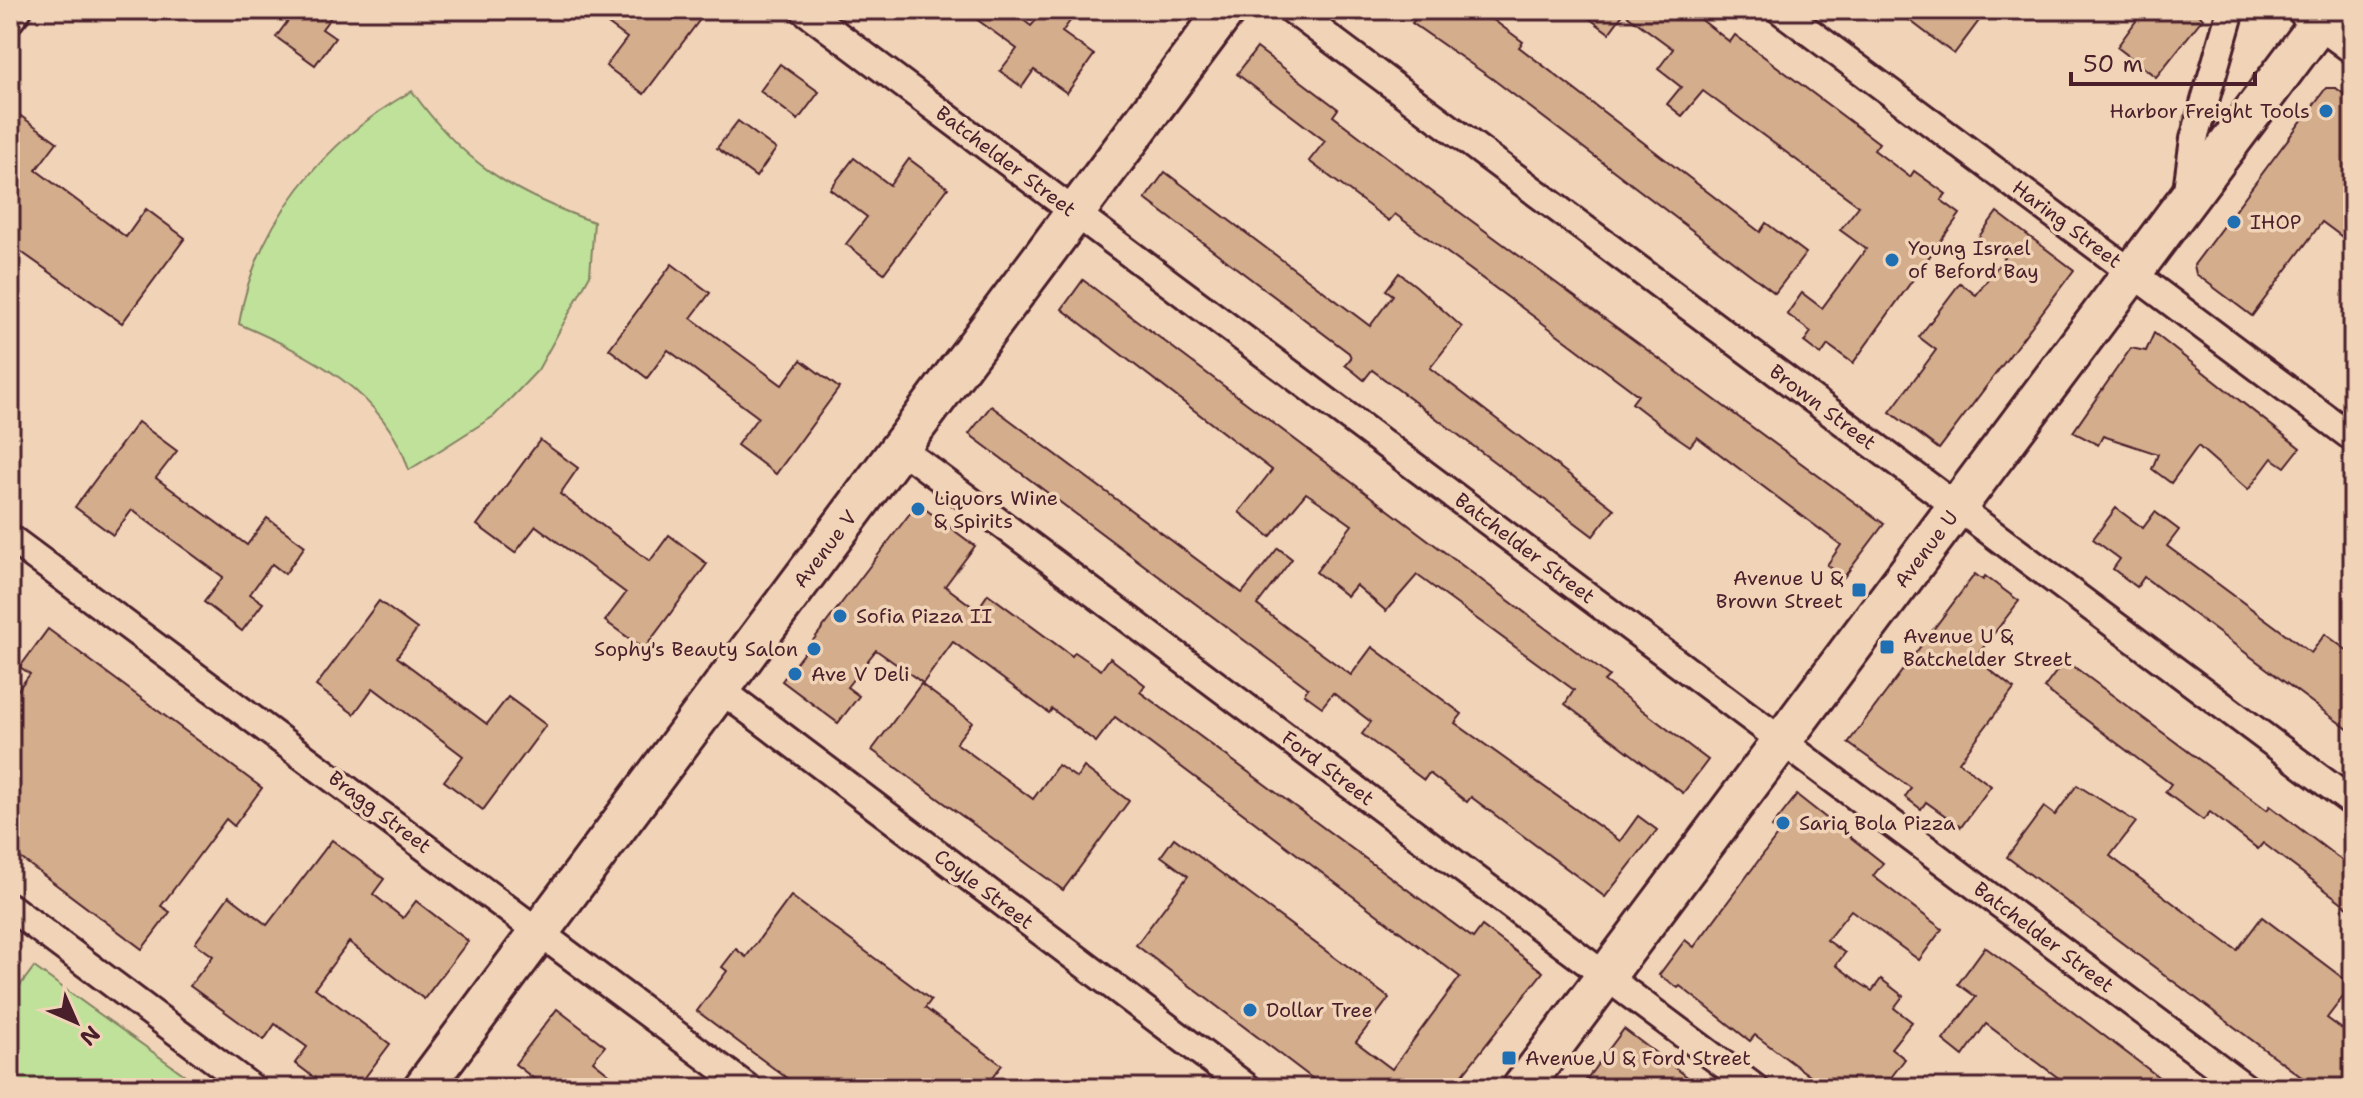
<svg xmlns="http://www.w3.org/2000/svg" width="2363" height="1098" font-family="'Shantell Sans',sans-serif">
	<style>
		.green { fill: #bfe19a; stroke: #848062; stroke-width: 2 }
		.building { fill: #d4ad8c; stroke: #4a1f2b; stroke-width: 2 }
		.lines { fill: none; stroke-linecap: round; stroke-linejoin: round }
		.minor-casing { stroke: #4a1f2b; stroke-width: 32 }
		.secondary-casing { stroke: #4a1f2b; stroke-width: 44 }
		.minor { stroke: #f1d4b8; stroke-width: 26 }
		.secondary { stroke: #f1d4b8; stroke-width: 38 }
		.poi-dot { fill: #1f6fb2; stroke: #f1d4b8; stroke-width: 3 }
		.labels { text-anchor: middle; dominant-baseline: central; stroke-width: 7; stroke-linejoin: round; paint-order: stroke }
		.poi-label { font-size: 20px; fill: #4a1f2b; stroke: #f1d4b8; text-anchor: start }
		.street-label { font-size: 20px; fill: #4a1f2b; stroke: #f1d4b8 }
	</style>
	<rect width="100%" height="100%" fill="#f1d4b8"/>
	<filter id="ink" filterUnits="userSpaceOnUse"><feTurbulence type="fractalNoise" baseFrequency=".0125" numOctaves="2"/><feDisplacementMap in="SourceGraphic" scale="16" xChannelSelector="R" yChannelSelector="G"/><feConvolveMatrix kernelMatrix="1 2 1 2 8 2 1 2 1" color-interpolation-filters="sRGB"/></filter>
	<g filter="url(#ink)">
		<g class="green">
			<path d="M412,91c51,72 100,102 182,131l-4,53 -52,95 -44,46 -85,54c-25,-79 -99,-115 -170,-146 16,-101 86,-184 173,-233z"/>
			<path d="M34,967l169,121h-193v-89z"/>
		</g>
		<g class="building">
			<path d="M296,10h40l-14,19 13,9 -20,27 -39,-28z"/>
			<path d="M589,10h118l-63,84 -38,-28 21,-28z"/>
			<path d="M964,10h46l21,16 14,-16h33l-16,22 32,23 -27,38 -33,-23 -12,17 -22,-16 17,-22z"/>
			<path d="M1423,10h57l43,32 -4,5 241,185 6,-9 40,30 -31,40 -281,-213 -82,-57z"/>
			<path d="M1578,10h111l41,32 5,-7 144,108 -5,7 36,27 4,-6 32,23 -5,6 19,14 -107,149 -25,-18 -7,10 -17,-13 7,-10 -24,-18 15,-21 20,15 44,-59 -26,-19 19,-24 -156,-115 -21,25 -15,-12 14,-17 -23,-18 15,-20 -49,-36 -15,20z"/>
			<path d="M1896,10h91l-33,44z"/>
			<path d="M2144,10h48l11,8 -47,59 -39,-30z"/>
			<path d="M1257,48l81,61 -5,7 102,78 449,330 -40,53 -17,-12 14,-20 -144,-108 -7,9 -19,-13 -39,-30 6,-8 -97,-73 -146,-108 -6,7 -80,-60 16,-20 -88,-67z"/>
			<path d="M780,64l39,28 -21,28 -38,-29z"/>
			<path d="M2326,88h10l17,13v144l-31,-23 -70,94 -56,-42 -2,-9z"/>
			<path d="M18,114l39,28 -21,28 90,67 20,-28 39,29 -63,85 -112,-79v-119z"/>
			<path d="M738,121l38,28 -20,28 -39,-29z"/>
			<path d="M854,158l36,27 19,-26 39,29 -64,85 -38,-29 21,-27 -37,-28z"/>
			<path d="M1165,172l205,154 23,-31 -7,-5 13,-17 17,13 46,41 -32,41 184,141 -21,27 -221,-166 -8,10 -11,-9 -8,-6 6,-7 -2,-5 -204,-154z"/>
			<path d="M1997,212l77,58 -135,179 -49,-37 46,-62 -17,-13 41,-54 16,12 28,-37 -26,-20z"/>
			<path d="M672,264l38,29 -19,25 91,67 19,-25 38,28 -63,86 -39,-29 21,-28 -90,-67 -21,28 -38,-29z"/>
			<path d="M1083,280l526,396 -5,5 104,79 -25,33 -118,-89 9,-14 -157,-115 -31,36 -30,-26 -9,11 -31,-24 36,-47 -31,-22 -15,-10 -36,44 -31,-25 33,-42 -210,-161z"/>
			<path d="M2154,333l146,115 -15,19 -13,-9 -24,32 -50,-44 -27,37 -19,-14 6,-15 -55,-18 -5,9 -25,-13 58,-84 15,3z"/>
			<path d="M991,406l251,187 36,-45 14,11 -35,46 34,26 60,44 21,-28 90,67 -7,9 165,118 18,-25 19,14 -52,67 -134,-100 -4,5 -38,-29 -5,7 -62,-46 9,-12 -38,-29 -11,14 -18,-13 4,-6 -339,-254z"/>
			<path d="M138,422l39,29 -21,27 91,67 20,-27 38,28 -20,28 -13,-10 -22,30 13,9 -21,28 -38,-29 19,-25 -91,-67 -19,25 -38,-28z"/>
			<path d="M540,440l38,28 -18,26 90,67 19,-26 38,29 -63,85 -39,-28 21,-28 -90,-67 -21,27 -38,-28z"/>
			<path d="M921,506l54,40 -30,40 32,24 11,-16 84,62 3,-4 26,18 9,-12 35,27 -5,7 333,246 9,-12 61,46 -91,116h-127l-189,-143 52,-69 -27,-20 13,-18 215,160 -33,44 36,27 68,-92 -345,-260 -19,25 -44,-33 -3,4 -96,-71 -30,41 -47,-33 -29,37 12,9 -21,27 -56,-42 132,-173z"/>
			<path d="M2116,508l27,20 12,-16 24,18 -12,16 144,107 14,-19 28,21v78l-209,-156 -7,10 -24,-18 7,-10 -27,-20z"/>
			<path d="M1975,574l8,6 2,-4 34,25 -44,57 39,31 -55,73 32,24 -30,41 -35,-25 -5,7 -16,-12 6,-9 -63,-45z"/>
			<path d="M379,601l38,28 -20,28 90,67 21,-27 38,28 -63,85 -39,-29 19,-25 -90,-68 -19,26 -38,-28z"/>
			<path d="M48,629l214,159 -28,38 -8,-7 -41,55 -24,32 9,6 -28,37 -132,-99v-150l20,-26 -10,-7z"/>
			<path d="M2065,660l202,150 3,-4 83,63v42l-90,-68 -5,6 -48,-37 -7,8 -38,-28 6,-8 -127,-96z"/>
			<path d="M921,684l51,38 -16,21 77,56 25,-34 19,13 7,-11 45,34 -66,89 -191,-140z"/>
			<path d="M2077,785l59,37 -26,34 118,88 9,6 25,-33 90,68 -25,33 26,19v51h-37l-309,-231 37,-50 11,8z"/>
			<path d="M1797,795l86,68 -10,13 69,53 -23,31 -68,-50 -24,30 18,13 -9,12 21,16 15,10 9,-12 22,17 -9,12 18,14 -21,26 14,11 -22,29h-57l-71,-53 -5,6 -70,-55 -2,2 -19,-13 26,-35 9,7 85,-114 -7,-6z"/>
			<path d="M332,840l52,39 -11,15 30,24 13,-17 52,40 -44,58 -75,-57 -34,46 75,56 -33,44h-29l-33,-25 12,-16 -32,-23 -11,16 -74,-54 23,-30 -18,-13 34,-47 38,29z"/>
			<path d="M791,896l140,104 -6,8 77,57 -18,23h-184l-103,-77 30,-40 -5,-4 14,-18 10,8z"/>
			<path d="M1985,947l68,50 120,91h-101l-86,-64 -23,32 -20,-16 33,-43 -18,-13z"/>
			<path d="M557,1009l48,37 -12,15 34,27h-81l-31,-24z"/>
			<path d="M1624,1029l78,59h-122z"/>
		</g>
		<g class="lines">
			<defs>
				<g id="minor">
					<path d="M804,10l1442,1078"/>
					<path d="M1292,10l1061,793"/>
					<path d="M1780,10l573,428"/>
					<path d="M10,20l8,-10"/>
					<path d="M2186,197l8,-58 37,-129"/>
					<path d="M900,448l855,640"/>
					<path d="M10,538l738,550"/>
					<path d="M720,689l528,399"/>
					<path d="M10,907l242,181"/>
				</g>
				<g id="secondary">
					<path d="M2308,10l45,33"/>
					<path d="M423,1088l803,-1078"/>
					<path d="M1522,1088l807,-1078"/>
				</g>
			</defs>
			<use href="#minor" class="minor-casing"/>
			<use href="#secondary" class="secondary-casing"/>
			<use href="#minor" class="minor"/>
			<use href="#secondary" class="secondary"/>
		</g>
	</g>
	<g class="poi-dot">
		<circle cx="2326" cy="111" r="8"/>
		<circle cx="2234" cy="222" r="8"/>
		<circle cx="1892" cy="260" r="8"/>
		<circle cx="918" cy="509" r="8"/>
		<rect x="1851" y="582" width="16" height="16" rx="4"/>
		<circle cx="840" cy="616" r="8"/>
		<rect x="1879" y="639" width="16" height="16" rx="4"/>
		<circle cx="814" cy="649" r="8"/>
		<circle cx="795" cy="674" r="8"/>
		<circle cx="1783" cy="823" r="8"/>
		<circle cx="1250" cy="1010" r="8"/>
		<rect x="1501" y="1050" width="16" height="16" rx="4"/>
	</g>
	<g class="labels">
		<g class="poi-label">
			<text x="2310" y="111" text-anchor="end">Harbor Freight Tools</text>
			<text x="2250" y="222">IHOP</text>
			<text x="1908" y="248">Young Israel<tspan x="1908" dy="23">of Beford Bay</tspan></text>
			<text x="934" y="498">Liquors Wine<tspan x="934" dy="23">&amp; Spirits</tspan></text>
			<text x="1843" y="578" text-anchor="end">Avenue U &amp;<tspan x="1843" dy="23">Brown Street</tspan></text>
			<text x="856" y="616">Sofia Pizza II</text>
			<text x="1903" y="636">Avenue U &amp;<tspan x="1903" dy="23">Batchelder Street</tspan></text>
			<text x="798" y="649" text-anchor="end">Sophy's Beauty Salon</text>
			<text x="811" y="674">Ave V Deli</text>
			<text x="1799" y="823">Sariq Bola Pizza</text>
			<text x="1266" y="1010">Dollar Tree</text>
			<text x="1525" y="1058">Avenue U &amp; Ford Street</text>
		</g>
		<g class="street-label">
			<text transform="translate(1006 161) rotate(37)">Batchelder Street</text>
			<text transform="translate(2067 224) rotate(37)">Haring Street</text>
			<text transform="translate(1823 407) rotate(37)">Brown Street</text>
			<text transform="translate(1525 548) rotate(37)">Batchelder Street</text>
			<text transform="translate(825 549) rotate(-53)">Avenue V</text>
			<text transform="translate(1926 549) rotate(-53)">Avenue U</text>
			<text transform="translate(1328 768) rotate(37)">Ford Street</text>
			<text transform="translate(380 812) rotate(37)">Bragg Street</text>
			<text transform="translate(984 889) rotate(37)">Coyle Street</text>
			<text transform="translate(2044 937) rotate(37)">Batchelder Street</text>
		</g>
	</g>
	<rect width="2363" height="1098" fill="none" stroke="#f1d4b8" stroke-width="40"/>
	<rect x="20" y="20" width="2323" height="1058" fill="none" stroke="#4a1f2b" stroke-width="3" filter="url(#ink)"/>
	<g transform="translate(76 1022) rotate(135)" stroke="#f1d4b8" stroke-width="6" paint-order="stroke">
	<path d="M0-6L14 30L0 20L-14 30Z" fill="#4a1f2b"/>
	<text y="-12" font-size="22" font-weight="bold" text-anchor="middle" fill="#4a1f2b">N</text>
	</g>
	<path d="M2071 72v12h184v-12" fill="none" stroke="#4a1f2b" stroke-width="4"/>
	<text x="2083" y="72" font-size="24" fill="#4a1f2b" stroke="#f1d4b8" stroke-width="6" paint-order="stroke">50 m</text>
</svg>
